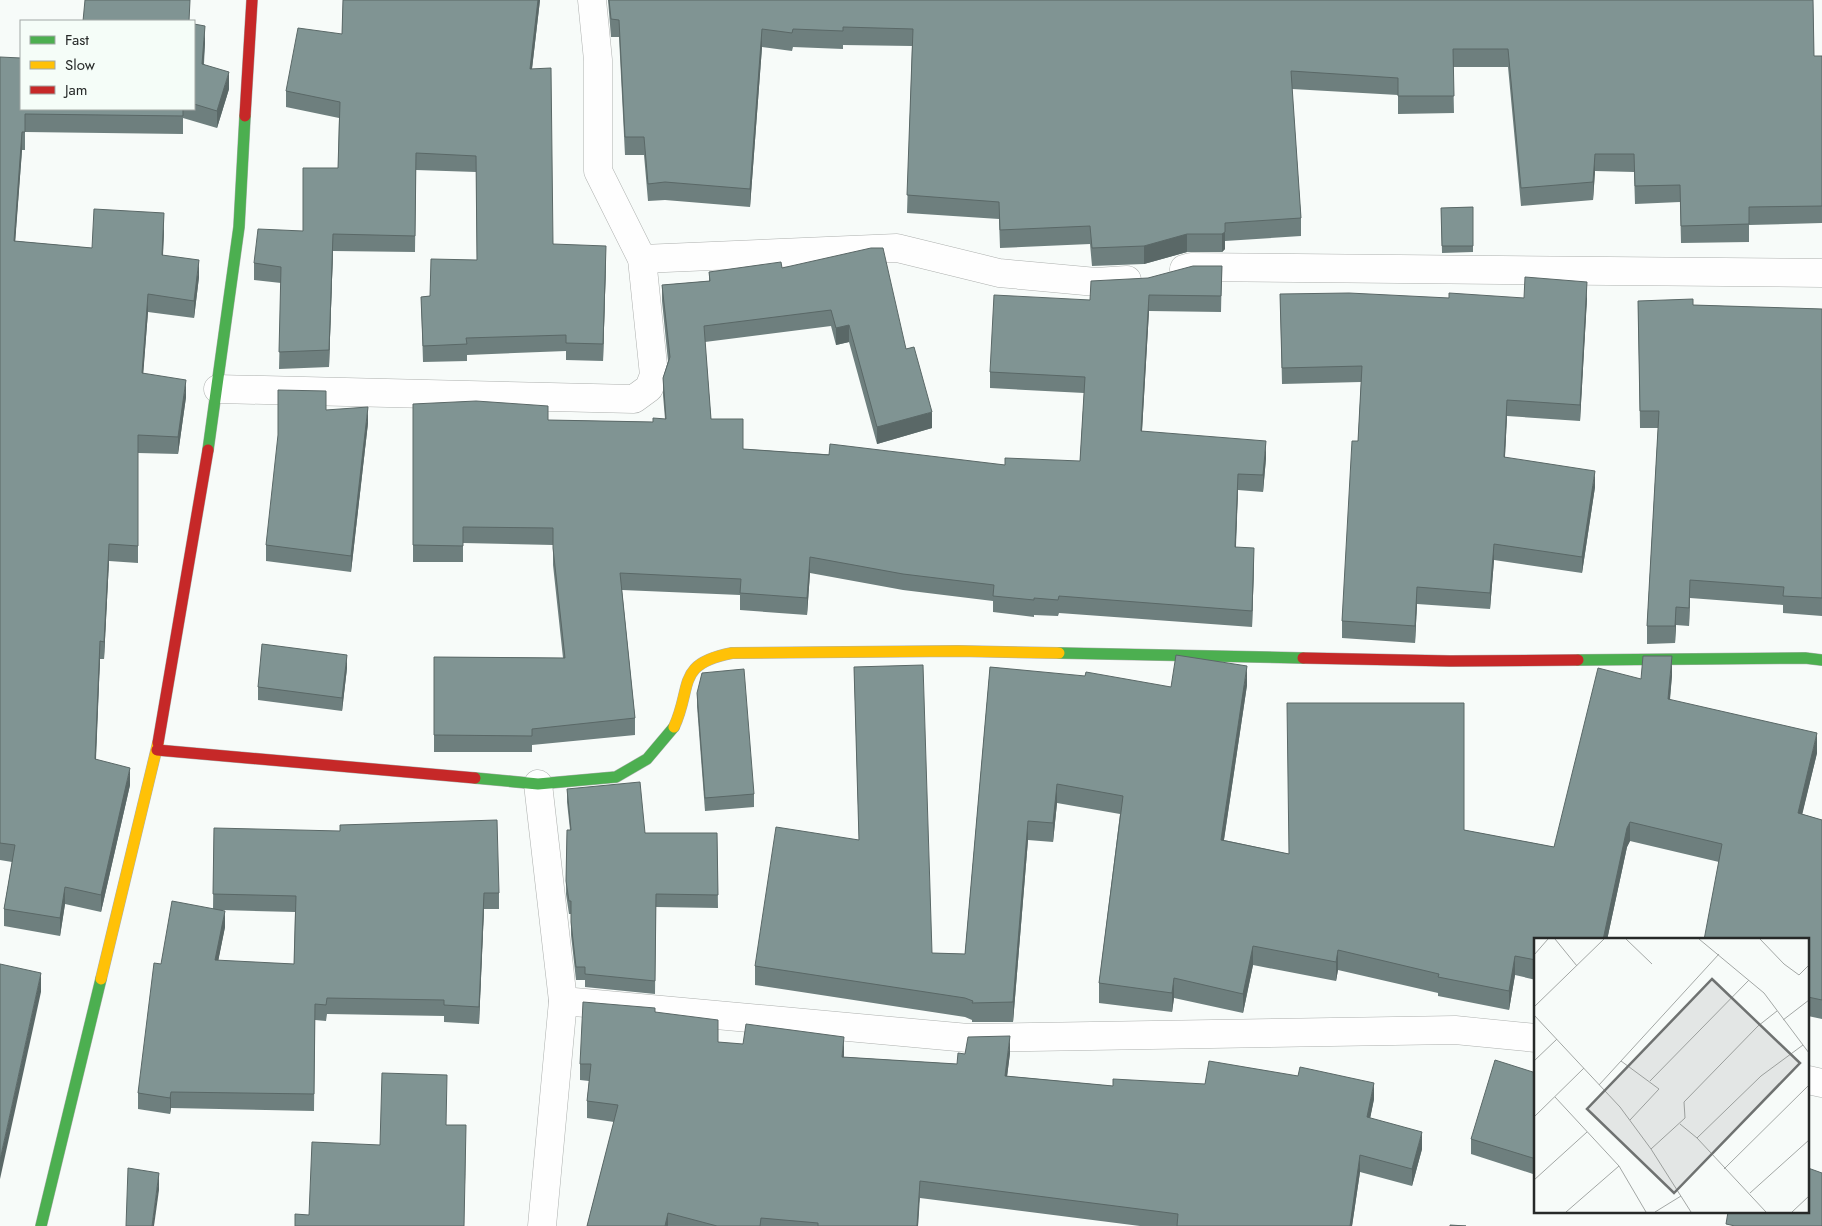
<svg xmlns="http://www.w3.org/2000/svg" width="1822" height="1226" font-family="Jost,sans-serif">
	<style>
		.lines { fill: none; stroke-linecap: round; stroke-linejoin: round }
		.street-casing { stroke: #adb0ae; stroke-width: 29 }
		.fast-casing { stroke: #adb0ae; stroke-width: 12 }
		.slow-casing { stroke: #adb0ae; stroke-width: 12 }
		.jam-casing { stroke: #adb0ae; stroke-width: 12 }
		.street { stroke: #fefefe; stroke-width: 28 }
		.fast { stroke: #4caf50; stroke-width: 11 }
		.slow { stroke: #ffc107; stroke-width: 11 }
		.jam { stroke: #c62828; stroke-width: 11 }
		.wall { fill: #6e7f7e; fill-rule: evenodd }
		.shaded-wall { fill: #5a6867 }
		.building { fill: #809493; stroke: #5a6867 }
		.inset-road { fill: none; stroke: #a3a7a5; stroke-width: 1 }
		.view { fill: #6f7271; fill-opacity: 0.15; stroke: #6f7271; stroke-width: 2.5 }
		.inset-edge { fill: none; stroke: #262928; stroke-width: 2.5 }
	</style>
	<rect width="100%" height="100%" fill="#f7fbf9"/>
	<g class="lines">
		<defs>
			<g id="street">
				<path d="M642,259l255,-11 102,25 97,9 31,-2"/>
				<path d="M1184,269l7,-2 631,6"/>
				<path d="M218,389l416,10 15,-11 5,-13 -12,-116 -44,-88v-111l-6,-60"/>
				<path d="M538,784l25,217 -21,225"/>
				<path d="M563,1001l405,37 487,-8 81,8"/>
				<path d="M1808,1080l14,3"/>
			</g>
			<g id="fast">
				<path d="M208,450l31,-223 6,-111"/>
				<path d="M1059,653l244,5"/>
				<path d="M1578,660l227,-2 17,2"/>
				<path d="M475,778l63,6 78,-7 31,-18 27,-32"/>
				<path d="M41,1226l60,-247"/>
			</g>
			<g id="slow">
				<path d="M674,727c19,-41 1,-63 58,-74l226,-2 101,2"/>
				<path d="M101,979l57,-236"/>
			</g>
			<g id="jam">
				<path d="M245,116l7,-116"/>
				<path d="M1303,658l147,3 128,-1"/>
				<path d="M158,743l50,-293"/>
				<path d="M157,750l318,28"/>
			</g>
		</defs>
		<use href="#street" class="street-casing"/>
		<use href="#fast" class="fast-casing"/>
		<use href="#slow" class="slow-casing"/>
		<use href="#jam" class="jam-casing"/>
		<use href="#street" class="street"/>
		<use href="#fast" class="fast"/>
		<use href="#slow" class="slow"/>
		<use href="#jam" class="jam"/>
	</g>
	<g class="wall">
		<path d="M343,0h197l-8,69 21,175 53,18 -3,99 -37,-1v-9l-99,4v6l-44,1 -2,-65 9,-1 47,-36 -1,-88 -60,-2 -1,82 -82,-1 -4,116 -50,2 2,-86 -27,-3v-17l49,-32 35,-63 1,-50 -53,-11v-16l56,-57z"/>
		<path d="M608,0h1205l1,56h8v167l-73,2v17l-68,1 -1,-41 -45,2 -1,-32 -39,-1 -2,29 -72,6 -13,-139h-55l1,46 -56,1v-19l-106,-6 9,129v18l-76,5v8l-3,3h-35l-43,12 -52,2 -2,-22 -90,4 -1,-29 -92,-6 5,-167 -69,-1v4l-50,-2 -1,4 -30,-4 -12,160 -85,-7 -17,1 -4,-46h-19l-6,-118h-8z"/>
		<path d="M194,24l11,19 -1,21 25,25 -12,39 -34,-10v16l-158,-2v18h-3l-7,91 77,7 72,-18 -1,26 36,21 -5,41 -46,-6 -5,61 43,24 -8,57 -40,-1v110l-29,-2 -5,98h-4l-4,101 34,25 -29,127 -36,-8 -5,32 -56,-10v-17l8,-47 -12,-2v-803l21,52h173z"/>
		<path d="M1473,207v45l-31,1 -1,-45z"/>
		<path d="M1222,266l-1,46 -72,-1 -7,120 124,27 -3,34 -25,-2 -2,57 18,17 -2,63 -193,-14 -1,3 -24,-1v2l-41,-5v-11l-90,-11 -93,-17 -3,42 -67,-5v-15l-118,-5 13,128v17l-103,10v7h-98v-95l129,1 -10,-93v-20l-90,-2v19h-50v-158l135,16 105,2 12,-3 -2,-24v-17l5,-17 -6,-60v-16l47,-4v-9l73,-4 124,81 26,79 -55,16 -28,-102 -13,3 -5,-19 -126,16 6,77 32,30 262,16 75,-4 4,-68 -94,-5v-16l100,-72 58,-22z"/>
		<path d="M1280,294l169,4h138l-7,123 -73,-5 -2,41 90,30 -13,86 -88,-13 -4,49 -73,-5 -2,39 -73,-5v-17l16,-180 3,-59 -79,2z"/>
		<path d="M1638,301l55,4 129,4v307l-39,-3v-8l-93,-7 -1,28 -13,-1 -1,18 -28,1v-18l11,-198h-18z"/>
		<path d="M326,410l42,13 -17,149 -85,-11v-16z"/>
		<path d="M854,667l78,286 33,1 25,-287 181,20 76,-2 -23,155 65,14 175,-24 90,17 87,-168 31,-4 -2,25 147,53 -15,61 20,6v199l-14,-3v-76l-89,-78 -89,-21 -3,6 -20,93h-71v40l-21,-5 -6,35 -71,-14v-3l-100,-23 -2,11 -83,-16 -10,48 -69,-15 -2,14 -73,-9v-20l21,-169 -63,-11 -4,39 -25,-2 -15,182h-41v-2l-7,-3 -210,-32v-19l104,-126z"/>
		<path d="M347,668l-5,43 -84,-11v-13z"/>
		<path d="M697,693l57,101v13l-49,4 -8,-105z"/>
		<path d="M567,789l78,44h72l1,75 -62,-1 -1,87 -70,-7v-7h-9l-5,-45v-21h-2l-3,-20 1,-64h3l-3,-28z"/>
		<path d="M214,828l285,65v16h-15l-5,115 -35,-2v-6l-117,-2 -1,7 -11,-1 -1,91 -143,-3 -1,6 -32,-5v-16l23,-129 52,-55zM222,910l73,2 -1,52 -76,-3 7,-34z"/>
		<path d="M655,1012l63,30 126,12v3l113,7 8,-10 45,-1 -3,23 106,10 261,13 -4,19 52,31 -10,37 -52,-14 -8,54h-212l-220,-28 -2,28h-331l27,-104 -27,-4v-17l2,-20 -9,-1v-16z"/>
		<path d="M1536,1073v102l-65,-21v-15z"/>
	</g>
	<g class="shaded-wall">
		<path d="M538,0h2l-10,85v-16z"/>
		<path d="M205,26v17l-3,38v-17z"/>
		<path d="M762,29v18l-12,160v-18z"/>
		<path d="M229,72v17l-12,39v-17z"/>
		<path d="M22,132v18l-8,108v-17z"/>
		<path d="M1595,154v17l-2,29v-18z"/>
		<path d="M164,213v17l-2,43v-18z"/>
		<path d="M1225,232v17l-3,3v-18z"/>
		<path d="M333,234v17l-4,116v-17z"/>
		<path d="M1187,234v18l-43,12v-18z"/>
		<path d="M606,246v16l-3,99v-17z"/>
		<path d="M199,260v17l-5,41v-17z"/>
		<path d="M1587,282v16l-7,123v-16z"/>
		<path d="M148,294v18l-6,78v-17z"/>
		<path d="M1149,295v16l-8,136v-16z"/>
		<path d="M849,325v17l-13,3v-17z"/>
		<path d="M186,380v17l-8,57v-17z"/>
		<path d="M1507,400v16l-3,57v-16z"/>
		<path d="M368,407v16l-17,149v-16z"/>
		<path d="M932,412v16l-55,16v-17z"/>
		<path d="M1266,441v17l-3,34v-17z"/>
		<path d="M1595,471v16l-13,86v-16z"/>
		<path d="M1238,474v16l-3,74v-17z"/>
		<path d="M109,544v17l-5,98v-17z"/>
		<path d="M1494,544v16l-4,49v-16z"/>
		<path d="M1254,548v16l-2,63v-16z"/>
		<path d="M810,557v16l-3,42v-17z"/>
		<path d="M1690,580v18l-1,28v-18z"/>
		<path d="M1417,587v17l-2,39v-17z"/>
		<path d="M1676,607v18l-1,18v-17z"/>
		<path d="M100,641v18l-5,118v-18z"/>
		<path d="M347,655v13l-5,43v-13z"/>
		<path d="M1672,656v19l-4,43v-19z"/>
		<path d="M1247,666v19l-26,174v-19z"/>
		<path d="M1817,733v20l-19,79v-19z"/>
		<path d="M130,768v17l-29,127v-17z"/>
		<path d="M1057,784v19l-4,39v-19z"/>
		<path d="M1028,821v19l-15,182v-20z"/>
		<path d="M1630,822v19l-3,6 -20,93h-4l24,-112z"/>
		<path d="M65,887v17l-5,32v-18z"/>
		<path d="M484,893v16l-5,115v-17z"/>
		<path d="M225,911v16l-10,50v-17z"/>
		<path d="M1253,946v19l-10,48v-19z"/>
		<path d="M1338,950v20l-2,11v-19z"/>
		<path d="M1515,956v19l-6,35v-19z"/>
		<path d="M41,973v19l-41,187v-19z"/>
		<path d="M1174,978v20l-2,14v-19z"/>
		<path d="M1010,1036v17l-5,40v-17z"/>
		<path d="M844,1037v17l-2,19v-16z"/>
		<path d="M1374,1083v16l-7,35v-17z"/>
		<path d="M171,1092v16l-1,6v-16z"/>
		<path d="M466,1125v18l-2,83z"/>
		<path d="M1422,1132v17l-10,37v-17z"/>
		<path d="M1360,1155v17l-8,54h-2z"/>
		<path d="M159,1173v17l-5,36h-2z"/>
		<path d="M920,1181l-2,45h-1z"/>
		<path d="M668,1213v13h-3z"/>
	</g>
	<g class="building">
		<path d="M85,0h105l-1,21h-106z"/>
		<path d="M343,0h195l-8,69 21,-1 2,176 53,2 -3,98 -37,-1v-8l-100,3 1,6 -44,2 -2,-49 9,-1 1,-37 46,1 -1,-104 -60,-3 -1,83 -82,-2 -4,116 -50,2 2,-85 -27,-4 4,-34 45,2v-63h35l2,-66 -54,-11 12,-63 44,6z"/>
		<path d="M609,0h1204l1,56h8v150l-73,1v17l-68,2 -1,-41 -45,1 -1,-32h-39l-2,28 -72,6 -13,-139h-55l1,47h-56v-18l-107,-7 10,147 -76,5v9l-3,2h-35l-43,12 -52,2 -2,-22 -90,4 -1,-28 -92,-7 6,-166 -70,-2v4l-50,-2 -1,4 -30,-4 -12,160 -85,-7 -17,2 -4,-47h-19l-6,-117 -8,-1z"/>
		<path d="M194,24l11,2 -3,38 27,8 -12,39 -23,-7z"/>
		<path d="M0,57l21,1v51h162v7l-158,-2v18h-3l-8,109 78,7 2,-39 70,4 -2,42 37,5 -5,41 -46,-7 -6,79 44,7 -8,57 -40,-2v111l-29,-2 -5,98 -4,-1 -5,118 35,9 -29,127 -36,-8 -5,31 -56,-9 11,-64 -15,-2z"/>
		<path d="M1473,207v39h-31l-1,-38z"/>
		<path d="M871,248h12l23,101 8,-2 18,65 -55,15 -28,-102 -13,3 -5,-18 -127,16 7,93h32v30l86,6 1,-11 175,21v-7l75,3 5,-84 -95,-5 4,-77 96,5 1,-19 57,-3 45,-12h29l-1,30 -72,-1 -8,136 125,10 -3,34 -25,-1 -3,73 19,1 -2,63 -193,-15 -1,4 -24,-2v2l-41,-4 1,-11 -91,-11 -93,-17 -3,41 -67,-5 1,-14 -121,-6 15,145 -103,11v7l-98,-1v-78l131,1 -12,-110v-20l-90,-1v19l-50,-1v-141l63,-3 72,5v14l105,2v-4l13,1 -3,-41 7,-21 -8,-72 48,-4 -1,-9 72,-10 1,6z"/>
		<path d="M1525,277l62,5 -7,123 -73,-5 -3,57 91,14 -13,86 -88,-13 -4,49 -73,-6 -2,39 -73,-5 10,-180h6l4,-75 -80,2 -2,-74 69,-1 100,5v-5l75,5z"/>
		<path d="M1693,299v6l129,4v289l-39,-2 1,-9 -94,-7 -1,28 -13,-1 -1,19h-28l12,-215h-19l-2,-110z"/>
		<path d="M278,390l48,1v19l42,-3 -17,149 -85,-11 12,-110z"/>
		<path d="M262,644l85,11 -5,43 -84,-11z"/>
		<path d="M1176,655l71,11 -26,174 68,14 -2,-151h177v127l90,17 44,-179 43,11 2,-23h29l-4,43 149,34 -19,80 24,7v180l-14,-3v-57h-104l18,-96 -92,-22 -3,6 -24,112h-67v20l-21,-4 -6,35 -71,-14 1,-3 -101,-24 -2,12 -83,-16 -10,48 -69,-16 -2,15 -73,-10 24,-187 -66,-12 -4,39 -25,-2 -15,181 -41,1 1,-2 -8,-3 -210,-32 21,-139 83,13 -5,-173 69,-2 9,288 33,1 25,-287 95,9 1,-4 85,15z"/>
		<path d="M744,669l10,125 -49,4 -8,-105 5,-20z"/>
		<path d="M640,782l5,51h72l1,62 -62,-1 -1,87 -70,-7v-7h-9l-5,-45v-21h-2l-3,-20 1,-51h4l-4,-41z"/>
		<path d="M497,820l2,73h-15l-5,114 -35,-2v-5l-117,-2 -1,7 -11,-1 -1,90 -143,-2 -1,6 -32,-5 16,-130 7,1 11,-63 53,10 -10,49 79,4 2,-68 -83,-2 1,-66 126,3v-6z"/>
		<path d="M0,964l41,9 -41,187z"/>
		<path d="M583,1002l72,6v4l63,8v22l25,2 3,-20 98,13 -2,20 115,7 1,-11 7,1 3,-17 42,-1 -5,40 108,10v-7l92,5 4,-23 89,15 2,-9 74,16 -7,34 55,15 -10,37 -52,-14 -10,71h-173l1,-12 -258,-33 -3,45h-99v-3l-57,-5 -1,8h-43l-49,-13 -3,13h-78l31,-121 -31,-4 4,-37h-11z"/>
		<path d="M1495,1060l41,13v86l-65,-20z"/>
		<path d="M382,1073l65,2 -1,50h20l-2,101h-169v-12l14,1 3,-73 68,3z"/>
		<path d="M128,1168l31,5 -7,53h-26z"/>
		<path d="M1808,1168l14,5v53h-87l-9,-2 2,-12h80z"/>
		<path d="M1450,1225l16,1h-16z"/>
	</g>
	<g transform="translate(1534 938)">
		<rect width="275" height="275" fill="#f7fbf9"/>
		<path class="inset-road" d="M21,1l22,27M92,1l26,25M165,1l65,54 45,60M226,1l24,25 15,11 10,-10M0,17l14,-16M0,69l70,-68M0,77l86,92 31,42 40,63M249,82l26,-20M0,123l23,-22M87,123l38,28 -29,31M116,143l99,-101M65,147l120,-131M21,159l64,69 27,46M0,179l50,-49M146,186l17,14 69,74M163,200l64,-62 42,-31M117,211l34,-31 -1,-16 74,-76 19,-15M190,231l85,-84M0,242l53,-48M216,255l59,-53M32,274l53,-46M121,274l26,-16M258,274l17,-16"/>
		<path class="view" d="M178,41l88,84 -126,130 -87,-84z"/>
		<rect width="275" height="275" class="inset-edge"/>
	</g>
	<rect x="20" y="20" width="175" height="90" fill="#f5fdf8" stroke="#a2a8a5"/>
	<rect x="30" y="36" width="25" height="8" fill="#4caf50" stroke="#a2a8a5"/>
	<text x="65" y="45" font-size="15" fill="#262928">Fast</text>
	<rect x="30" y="61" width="25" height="8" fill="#ffc107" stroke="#a2a8a5"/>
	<text x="65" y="70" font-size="15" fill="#262928">Slow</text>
	<rect x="30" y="86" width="25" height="8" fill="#c62828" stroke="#a2a8a5"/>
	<text x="65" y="95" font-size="15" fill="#262928">Jam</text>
</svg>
